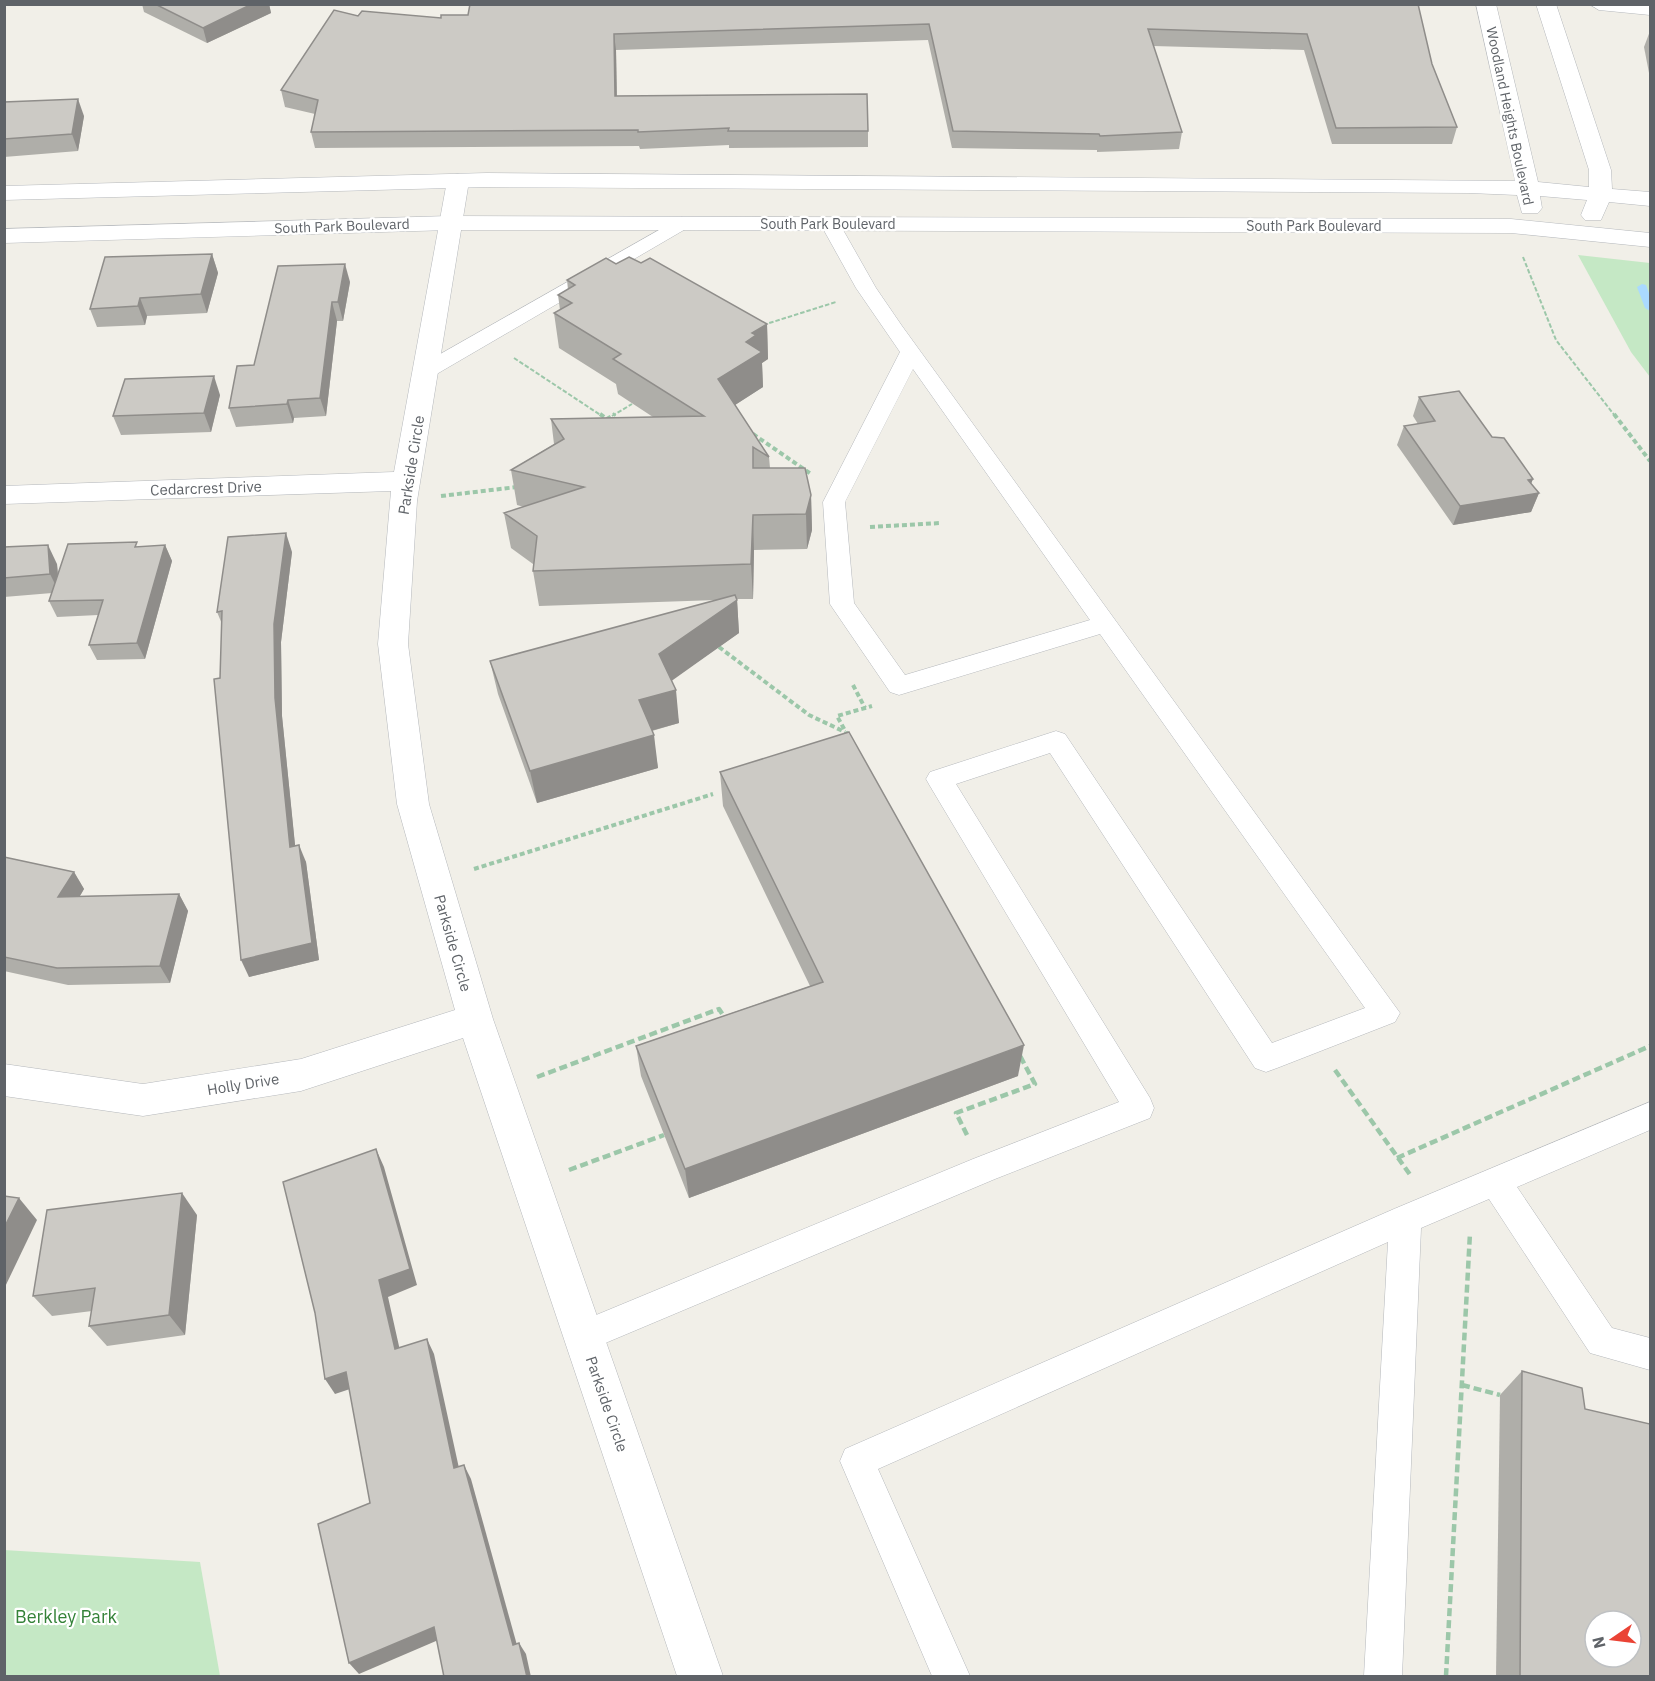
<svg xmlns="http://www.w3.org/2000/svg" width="1655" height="1681" font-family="'IBM Plex Sans',sans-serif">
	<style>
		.green { fill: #c5e8c5 }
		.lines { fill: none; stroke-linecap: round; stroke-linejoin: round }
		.stream { fill: #aadaff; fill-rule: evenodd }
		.service-casing { stroke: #b5b8bc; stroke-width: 1 }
		.minor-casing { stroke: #b5b8bc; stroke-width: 1 }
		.tertiary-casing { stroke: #b5b8bc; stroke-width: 1 }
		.path-far2 { stroke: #9cc7a9; stroke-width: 2; stroke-dasharray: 4.5 2; stroke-linecap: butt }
		.path-far1 { stroke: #9cc7a9; stroke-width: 4; stroke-dasharray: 5 3; stroke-linecap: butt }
		.path { stroke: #9cc7a9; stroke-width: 4.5; stroke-dasharray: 8 4; stroke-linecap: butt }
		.service { fill: #fff; fill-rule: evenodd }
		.minor { fill: #fff; fill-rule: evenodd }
		.tertiary { fill: #fff; fill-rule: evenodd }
		.wall { fill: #afaea9 }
		.shaded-wall { fill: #8f8d8a }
		.building { fill: #cccac5; stroke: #8f8d8a; stroke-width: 1.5; fill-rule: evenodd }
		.labels { text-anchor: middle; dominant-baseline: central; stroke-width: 4.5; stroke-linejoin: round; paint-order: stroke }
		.far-street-label { font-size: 14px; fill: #5f6368; stroke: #fff }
		.street-label { font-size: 15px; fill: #5f6368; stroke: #fff }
		.near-park-label { font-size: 18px; fill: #348238; stroke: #fff }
	</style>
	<rect width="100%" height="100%" fill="#f1efe8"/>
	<g class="green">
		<path d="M1578,255l72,8v114l-19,-25z"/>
		<path d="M4,1550l196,12 20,114h-215z"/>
	</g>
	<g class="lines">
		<path class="stream" d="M1642,284l4,1 4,11v15l-5,-3 -8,-21z"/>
		<defs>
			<g id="service">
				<path d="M682,217l10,6 -3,4 -254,148h-14l-4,-5 4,-5z"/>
				<path d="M831,219l7,2 38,67 26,38 498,687 -5,9 -118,46 -11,4 -11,-4 -205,-315 -94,31 194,314 4,10 -4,10 -155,61 -411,173 -12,-5 -5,-11 5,-11 401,-166 146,-57 -189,-316 -4,-7 4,-7 126,-41 9,3 207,309 93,-35 -265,-374 -201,61 -9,-3 -56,-82 -4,-6 -7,-102 77,-150 -44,-64 -35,-63zM913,369l177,251 -185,55 -51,-72 -9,-101z"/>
				<path d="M1650,1102v28l-133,57 95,141 38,10v32l-60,-17 -101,-154 -68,29 -19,448h-38l24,-434 -510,227 92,207h-38l-92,-215 5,-12 549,-240z"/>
			</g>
			<g id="minor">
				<path d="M1589,4h61v11l-51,-5z"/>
				<path d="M458,174l8,2 3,5 -52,320 -9,143 21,160 64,215 230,657h-46l-214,-638 -162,53 -158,25 -139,-20v-32l139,20 158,-25 154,-49 -58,-206 -19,-160 13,-153 -387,13v-18l390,-14 53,-291 3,-5z"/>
			</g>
			<g id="tertiary">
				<path d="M1476,4h20l42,178 51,5v-17l-53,-166h20l55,166 1,19 38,3v14l-41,-4 -8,18h-16l-4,-5 6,-15 -47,-4 2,12 -4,5h-16l-5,-18 -48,-2 -982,-6 -483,13v-14l483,-13 1028,8z"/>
				<path d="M450,216l1061,3 139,14v14l-139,-14 -829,-3h-232l-446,13v-14z"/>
			</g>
		</defs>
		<use href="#service" class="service-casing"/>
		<use href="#minor" class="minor-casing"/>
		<use href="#tertiary" class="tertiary-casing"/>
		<g class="path-far2">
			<path d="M1523,257l33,83 59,76"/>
			<path d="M763,325l73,-23"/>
			<path d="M514,358l88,58"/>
			<path d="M612,416l20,-12"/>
		</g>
		<g class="path-far1">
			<path d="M600,414l7,5 8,-5"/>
			<path d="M1614,414l36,47"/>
			<path d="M753,434l58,40"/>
			<path d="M441,496l76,-9"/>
			<path d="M870,527l71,-4"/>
			<path d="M719,647l90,68 36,17"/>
			<path d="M853,685l12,23"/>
			<path d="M848,736l-11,-20 35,-10"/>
			<path d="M474,869l239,-75"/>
		</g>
		<g class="path">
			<path d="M1335,1070l76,106"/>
			<path d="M537,1077l182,-68 6,9"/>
			<path d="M967,1135l-11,-22 79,-29 -16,-30"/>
			<path d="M1397,1158l253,-112"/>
			<path d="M569,1170l95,-35"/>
			<path d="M1462,1385l38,10"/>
			<path d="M1446,1676l24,-443"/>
		</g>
		<use href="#service" class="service"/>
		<use href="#minor" class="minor"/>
		<use href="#tertiary" class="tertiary"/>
	</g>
	<g class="wall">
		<path d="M142,4h127l2,9 -64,30 -63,-31z"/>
		<path d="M1418,4l14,60 25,63 -5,17h-120l-28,-94 -151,-4 29,86 -3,17 -82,3v-2l-145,-2 -24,-108 -312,10 1,46 251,35v16l-139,1v-3l-89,4 -1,-3 -324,2 -4,-16 4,-18 -30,-7 -4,-17 77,-74 83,2z"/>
		<path d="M1650,31v47l-6,-31z"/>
		<path d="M4,102l80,14 -6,35 -74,6z"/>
		<path d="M212,254l6,19 -11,40 -60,3 -2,9 -48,2 -7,-18z"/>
		<path d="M641,263l126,61 1,35 -6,4 1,24 -28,18 34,52 1,11 41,27 1,35 -5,19 -53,1 -1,49h-16l2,34 -68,47 8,43 -27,8 6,37 -121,35 -39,-109 -8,-33 227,-61 -178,6 -6,-35v-7l-22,-16 -7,-35 20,-6 -7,-2 -6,-35 43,-26 -3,-25 102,-2 -35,-23 -2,-10 -57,-36 -5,-35 6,-3 -2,-15 10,-5 -1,-10 49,-16z"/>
		<path d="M350,282l-7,39h-6l-11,95 -32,2 -1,5 -57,4 -7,-19 25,-43z"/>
		<path d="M220,395l-9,37 -90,3 -8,-19z"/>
		<path d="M1419,397l73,40 41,42 -2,5 8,9 -8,19 -78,13 -56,-80 7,-19 14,-2 -5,-8z"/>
		<path d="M165,545l7,16 -27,98 -48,1 -8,-15 9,-30 -41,2 -8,-16 3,-8 -48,4v-50l53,17 1,10 81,-27z"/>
		<path d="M292,552l-11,90 1,74 13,130 11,16 13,98 -70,17 -29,-299 2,-54 -5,-12z"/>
		<path d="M720,772l298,304 -329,122 -48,-122 -5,-30 174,-60 -87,-180z"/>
		<path d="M4,857l70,15 10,17 -4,7 99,-2 9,17 -18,72 -102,2 -64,-14z"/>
		<path d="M197,1215l-12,120 -78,11 -18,-20 3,-15 -40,5 -19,-20z"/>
		<path d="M1522,1371l63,38 65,268h-154l4,-282z"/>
	</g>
	<g class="shaded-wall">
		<path d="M252,4h17l2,9 -64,30 -4,-15z"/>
		<path d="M614,34l2,16 1,62 -2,-16z"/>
		<path d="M78,99l6,17 -6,35 -6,-17z"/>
		<path d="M212,254l6,19 -11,40 -6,-19z"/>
		<path d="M345,264l5,18 -7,39 -5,-19z"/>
		<path d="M140,298l7,18 -2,9 -7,-19z"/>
		<path d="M332,302l5,19 -11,95 -6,-18z"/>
		<path d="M767,324l1,35 -6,4 1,24 -42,27 -3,-35 34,-46z"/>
		<path d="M214,376l6,19 -9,37 -7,-19z"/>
		<path d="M288,400l6,18 -1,5 -6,-19z"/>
		<path d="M1533,479l-7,16 13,-2 -8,19 -78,13 7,-19 68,-26z"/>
		<path d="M811,495l1,35 -5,19 -1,-35z"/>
		<path d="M753,515l1,35 -1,49 -2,-35z"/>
		<path d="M286,533l6,19 -11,90 1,74 15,148 -7,-17 -15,-149 -1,-74z"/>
		<path d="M48,545l9,19 2,28 -9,-18z"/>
		<path d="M165,545l7,16 -27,98 -8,-16z"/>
		<path d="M737,600l2,33 -76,54 -4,-33z"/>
		<path d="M676,690l3,33 -36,10 -4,-33z"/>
		<path d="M654,735l4,33 -121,35 -7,-32z"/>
		<path d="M299,845l7,17 13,98 -70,17 -8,-17z"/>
		<path d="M74,872l10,17 -15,25 -11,-17z"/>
		<path d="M179,894l9,17 -18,72 -10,-17z"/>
		<path d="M1024,1045l-6,31 -329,122 -4,-29z"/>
		<path d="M376,1149l8,18 33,118 -29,12 15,67 -8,-15 -16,-69z"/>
		<path d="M182,1193l15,22 -12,120 -16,-20z"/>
		<path d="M19,1198l18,22 -33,69v-61z"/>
		<path d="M427,1339l7,15 28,128 -8,-14z"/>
		<path d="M346,1372l10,15 -21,7 -10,-15z"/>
		<path d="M464,1465l7,14 49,177 -7,-11z"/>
		<path d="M434,1627l9,11 -84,36 -10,-11z"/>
		<path d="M519,1643l7,11 5,23h-4z"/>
	</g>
	<g class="building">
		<path d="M155,4h97l-49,24z"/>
		<path d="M470,4h948l14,60 25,63 -121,1 -29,-94 -159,-5 34,103 -82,4 -1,-2 -146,-3 -24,-107 -315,10 1,62 252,-2 1,37h-140l1,-3 -91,4v-2l-327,2 7,-32 -37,-10 53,-80 24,6 4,-5 79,7v-3h27z"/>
		<path d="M78,99l-6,35 -68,5v-37z"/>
		<path d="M212,254l-11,40 -61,4 -2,8 -48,3 15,-52z"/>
		<path d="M629,257l12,6 9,-5 117,66 -15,9 4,2 -10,7 16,10 -44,27 51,78 -16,-10v21h52l6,27 -5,19 -53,1 -2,49 -218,7 4,-35 -33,-23 80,-26 -73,-17 53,-31 -13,-20 153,-3 -91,-57 8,-5 -67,-41 18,-10 -14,-8 17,-10 -8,-5 39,-22 10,6z"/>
		<path d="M345,264l-7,38h-6l-12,96 -32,2 -1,4 -58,4 8,-42 17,-1 24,-99z"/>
		<path d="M214,376l-10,37 -91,3 12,-37z"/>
		<path d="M1459,391l33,46 12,1 29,41 -5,1 11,13 -79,13 -56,-80 31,-5 -16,-24z"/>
		<path d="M286,533l-12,91 1,74 15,149 9,-2 13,98 -71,17 -27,-281 6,-1 2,-67 -5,1 11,-75z"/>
		<path d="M137,542l-2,5 30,-2 -28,98 -48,2 14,-45 -54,1 19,-57z"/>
		<path d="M48,545l2,29 -46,4v-31z"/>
		<path d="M735,595l2,5 -78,54 17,36 -37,10 15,35 -124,36 -40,-110z"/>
		<path d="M849,732l175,313 -339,124 -49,-123 187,-64 -103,-210z"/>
		<path d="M4,857l70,15 -16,25 121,-3 -19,72 -103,2 -53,-11z"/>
		<path d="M376,1149l34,120 -31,11 16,69 32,-10 27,129 10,-3 49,180 6,-2 8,34h-83l-10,-50 -85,36 -31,-139 52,-21 -24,-131 -21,7 -10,-66 -32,-131z"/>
		<path d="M182,1193l-13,122 -80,11 6,-38 -62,8 14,-86z"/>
		<path d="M4,1196l15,2 -15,30z"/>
		<path d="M1522,1371l60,17 3,21 65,15v253h-130zM1595,1621h36v36h-36z"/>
	</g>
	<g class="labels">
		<g class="far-street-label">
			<text transform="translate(1510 116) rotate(78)">Woodland Heights Boulevard</text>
			<text x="828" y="224">South Park Boulevard</text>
			<text transform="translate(342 226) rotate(-2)">South Park Boulevard</text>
			<text x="1314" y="226">South Park Boulevard</text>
		</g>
		<g class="street-label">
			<text transform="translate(411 465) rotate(-81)">Parkside Circle</text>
			<text transform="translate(206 488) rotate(-2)">Cedarcrest Drive</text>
			<text transform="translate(453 943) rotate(74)">Parkside Circle</text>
			<text transform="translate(243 1084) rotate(-9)">Holly Drive</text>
			<text transform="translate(607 1404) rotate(71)">Parkside Circle</text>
		</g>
		<g class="near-park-label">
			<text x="66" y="1616">Berkley Park</text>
		</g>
	</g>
	<rect width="1655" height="1681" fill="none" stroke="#5f6368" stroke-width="12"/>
	<g transform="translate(1613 1639) rotate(256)"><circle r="28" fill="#ffffff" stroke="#bfc1c3" stroke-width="1.5"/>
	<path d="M0-4.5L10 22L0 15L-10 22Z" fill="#ea4335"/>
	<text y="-9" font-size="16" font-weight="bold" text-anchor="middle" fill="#5f6368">N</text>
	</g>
</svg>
